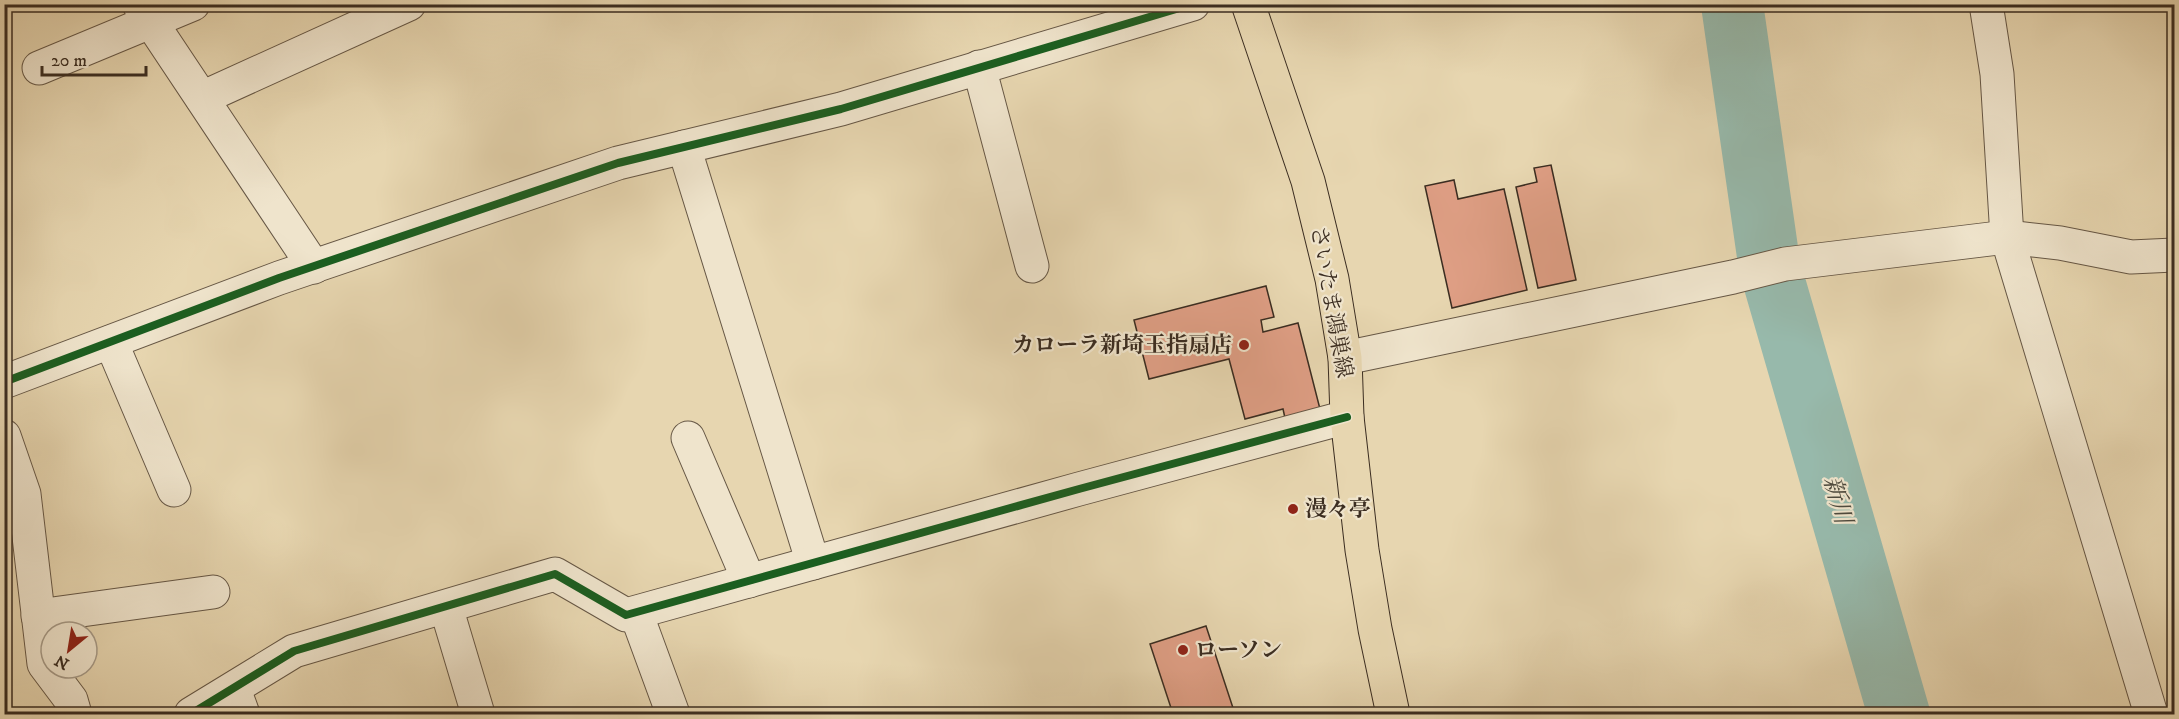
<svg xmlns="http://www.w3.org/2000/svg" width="2179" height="719" font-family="'IM FELL DW Pica','Noto Serif JP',serif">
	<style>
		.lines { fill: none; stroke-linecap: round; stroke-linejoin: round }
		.river { stroke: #97b9ab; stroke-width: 62 }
		.building { fill: #de9e84; stroke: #3b2d21; stroke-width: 1.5 }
		.minor-casing { stroke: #665745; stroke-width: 35 }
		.major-casing { stroke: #3b2d21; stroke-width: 35 }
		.minor { stroke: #efe4cc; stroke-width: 33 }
		.major { stroke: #e7d6b0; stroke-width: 33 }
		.cycleway-casing { stroke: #efe4cc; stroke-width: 11 }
		.cycleway { stroke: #1b5e20; stroke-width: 8 }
		.poi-dot { fill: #8f2418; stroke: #efe4cc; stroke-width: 2 }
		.labels { text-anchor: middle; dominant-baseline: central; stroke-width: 4.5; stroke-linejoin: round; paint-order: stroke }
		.street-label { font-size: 22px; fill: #3b2d21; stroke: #efe4cc }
		.poi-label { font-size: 22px; font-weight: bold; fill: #3b2d21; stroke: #efe4cc; text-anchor: start }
		.water-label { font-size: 24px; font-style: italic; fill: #4d493d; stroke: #efe4cc }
	</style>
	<rect width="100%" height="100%" fill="#e7d6b0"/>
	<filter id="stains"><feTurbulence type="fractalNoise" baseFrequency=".00333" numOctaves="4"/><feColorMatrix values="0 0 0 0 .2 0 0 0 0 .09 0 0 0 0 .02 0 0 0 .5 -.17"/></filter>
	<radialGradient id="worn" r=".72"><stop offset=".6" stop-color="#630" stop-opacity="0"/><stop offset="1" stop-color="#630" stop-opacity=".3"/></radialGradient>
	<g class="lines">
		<g class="river">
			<path d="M1732,4l36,252"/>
			<path d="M1775,285l124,429"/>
		</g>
	</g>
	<g class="building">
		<path d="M1551,165l25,115 -38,8 -22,-101 21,-5 -3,-14z"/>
		<path d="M1454,180l4,19 46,-10 23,101 -75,18 -27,-122z"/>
		<path d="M1266,286l8,31 -13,3 2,12 35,-9 22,86 -35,9 -2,-9 -38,10 -16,-60 -80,20 -15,-59z"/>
		<path d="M1206,626l29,88h-62l-23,-70z"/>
	</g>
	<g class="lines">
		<defs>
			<g id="minor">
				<path d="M139,4l175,263"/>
				<path d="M1986,4l11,70 10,163 144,477"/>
				<path d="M979,67l53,199"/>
				<path d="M39,68l154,-64"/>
				<path d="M202,98l207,-94"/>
				<path d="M684,147l129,416"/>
				<path d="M111,342l63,148"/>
				<path d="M1345,358l388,-81 52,-13 222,-27 53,6 71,14 43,-2"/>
				<path d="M4,382l275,-104 339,-115 223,-54 352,-105"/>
				<path d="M4,436l20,58 20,170 27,36 4,14"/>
				<path d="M688,438l61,143"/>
				<path d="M446,607l32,107"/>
				<path d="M636,613l37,101"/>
				<path d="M38,616l175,-24"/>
				<path d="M234,689l9,25"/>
				<path d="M191,714l103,-63 261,-77 71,41 453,-126 268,-72"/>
			</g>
			<path id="major" d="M1248,4l60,177 24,98 13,79 2,59 15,133 13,79 18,85"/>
		</defs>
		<use href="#minor" class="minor-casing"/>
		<use href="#major" class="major-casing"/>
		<use href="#minor" class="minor"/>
		<use href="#major" class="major"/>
		<defs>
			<g id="cycleway">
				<path d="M4,382l275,-104 339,-115 223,-54 352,-105"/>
				<path d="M191,714l103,-63 261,-77 71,41 453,-126 268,-72"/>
			</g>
		</defs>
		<use href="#cycleway" class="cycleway-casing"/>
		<use href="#cycleway" class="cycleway"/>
	</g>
	<g class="poi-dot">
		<circle cx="1244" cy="345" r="6"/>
		<circle cx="1293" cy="509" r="6"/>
		<circle cx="1183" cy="650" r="6"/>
	</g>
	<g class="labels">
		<g class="street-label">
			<text transform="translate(1331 302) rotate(80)">さいたま鴻巣線</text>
		</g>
		<g class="poi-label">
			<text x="1232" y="345" text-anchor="end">カローラ新埼玉指扇店</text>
			<text x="1305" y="509">漫々亭</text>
			<text x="1195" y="650">ローソン</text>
		</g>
		<g class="water-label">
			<text transform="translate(1837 500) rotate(74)">新川</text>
		</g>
	</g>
	<rect width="2179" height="719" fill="none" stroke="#e7d6b0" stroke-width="24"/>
	<rect x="6" y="6" width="2167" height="707" fill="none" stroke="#3b2d21" stroke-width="3"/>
	<rect x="12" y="12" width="2155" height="695" fill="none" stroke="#3b2d21" stroke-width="1.5"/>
	<g transform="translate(69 650) rotate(210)"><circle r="28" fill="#efe4cc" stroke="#a79b88" stroke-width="1.5"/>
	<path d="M0-4.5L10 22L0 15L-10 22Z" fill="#8f2418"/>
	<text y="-9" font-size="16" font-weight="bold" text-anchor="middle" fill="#3b2d21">N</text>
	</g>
	<path d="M42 66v9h104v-9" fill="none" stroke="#3b2d21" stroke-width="3"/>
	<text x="51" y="66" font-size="18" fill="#3b2d21" stroke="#efe4cc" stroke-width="4.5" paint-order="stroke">20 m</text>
	<rect width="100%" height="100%" filter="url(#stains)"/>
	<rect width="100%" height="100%" fill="url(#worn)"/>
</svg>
